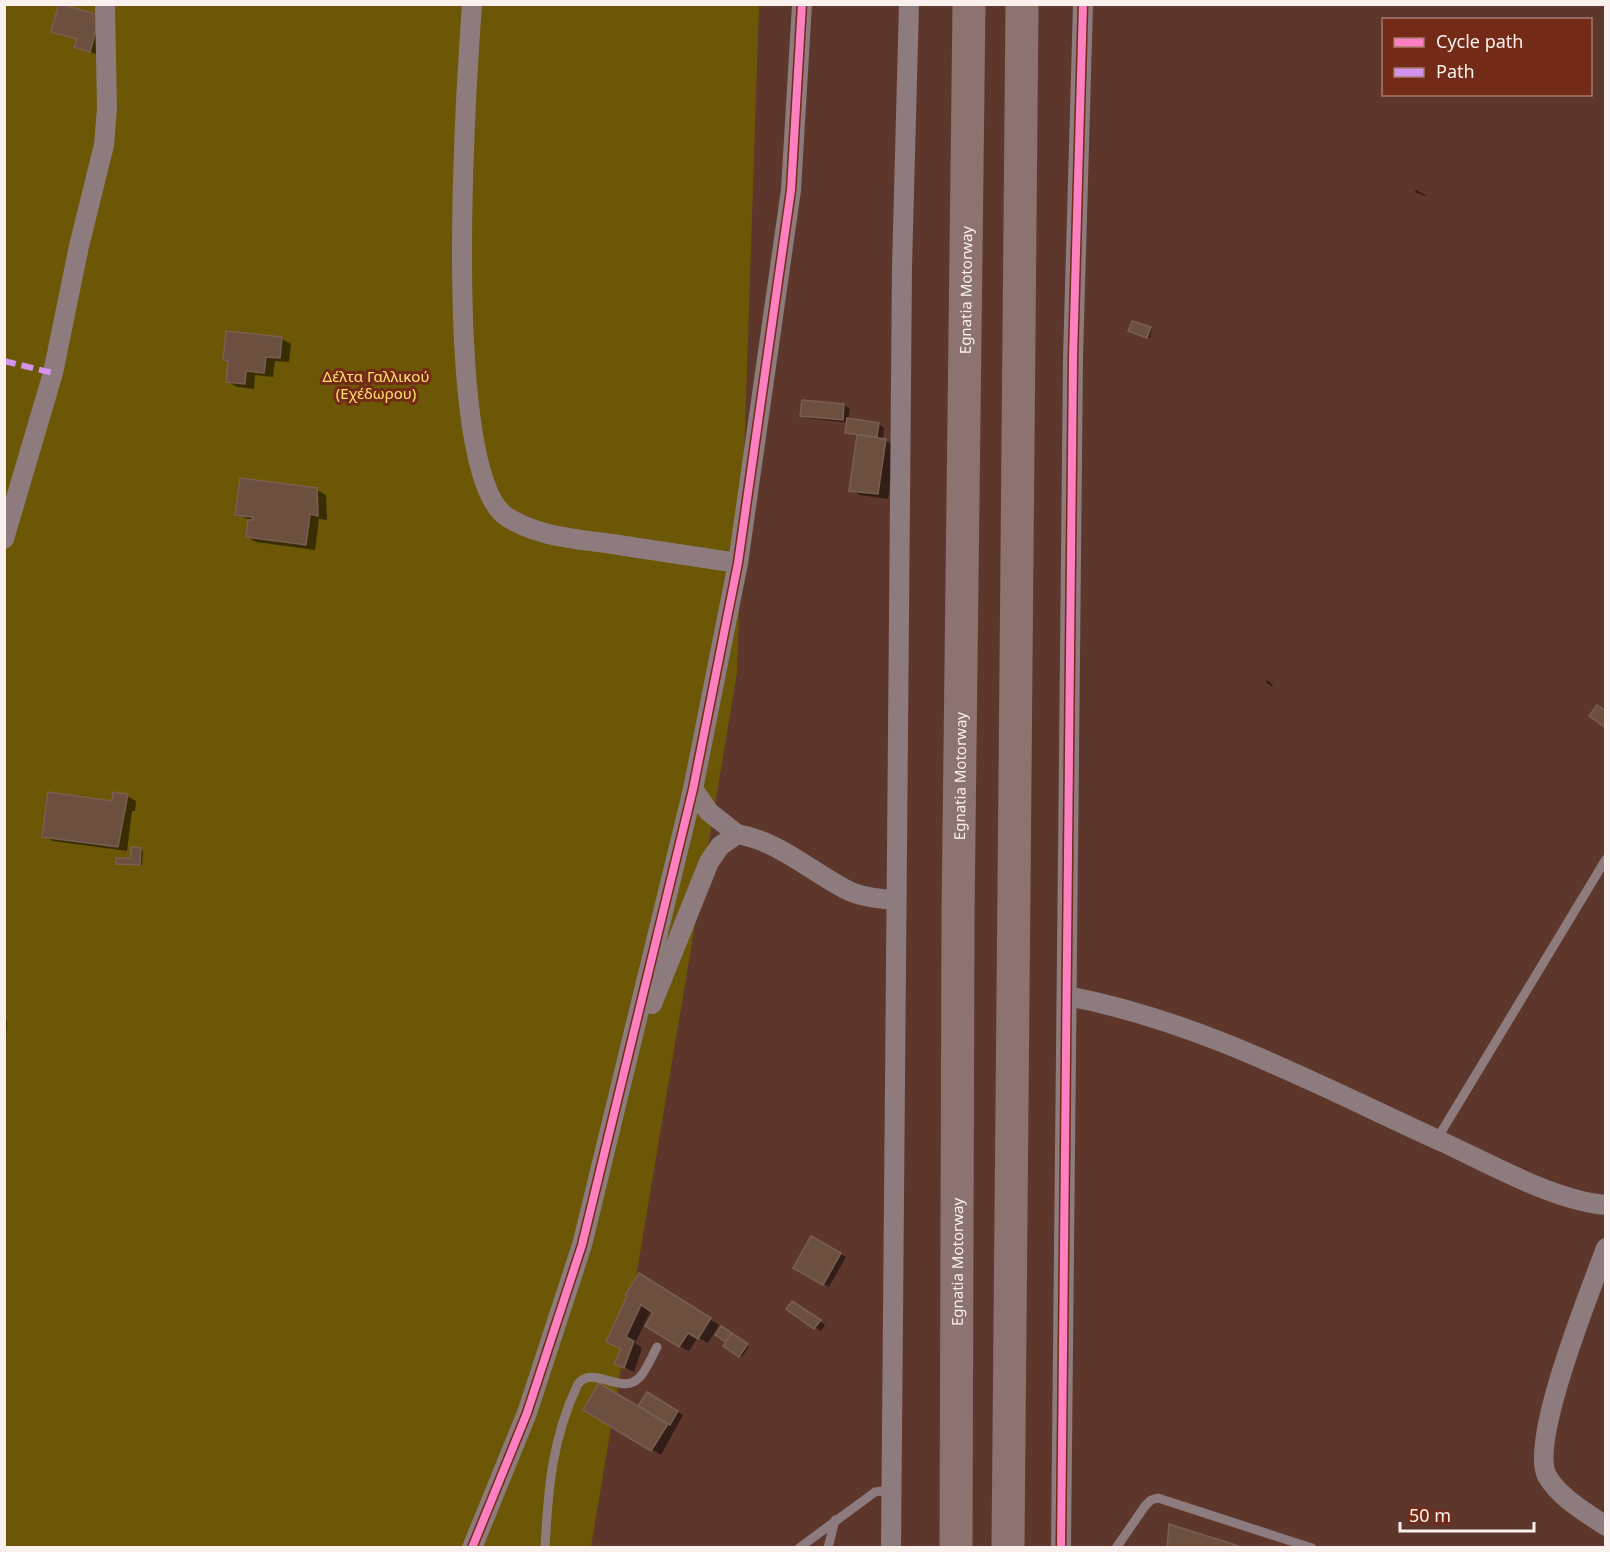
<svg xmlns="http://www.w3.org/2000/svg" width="1610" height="1552" font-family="'Noto Sans',sans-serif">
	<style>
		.green { fill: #6c5706 }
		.shadow { fill: #0007 }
		.building { fill: #6b5040; stroke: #7a5f51; stroke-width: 1.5 }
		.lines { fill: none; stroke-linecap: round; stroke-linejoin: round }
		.service { stroke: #8d7b7d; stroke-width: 9 }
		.minor { stroke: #8d7b7d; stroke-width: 20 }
		.motorway { stroke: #8c7370; stroke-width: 33 }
		.quiet { stroke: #d193ec; stroke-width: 6; stroke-dasharray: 12 6; stroke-linecap: butt }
		.cycleway-casing { stroke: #732a17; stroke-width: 11 }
		.cycleway { stroke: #ff80c0; stroke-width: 8 }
		.labels { text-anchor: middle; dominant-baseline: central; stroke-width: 6; stroke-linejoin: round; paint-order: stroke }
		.street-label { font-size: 15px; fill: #faf1ee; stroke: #732a17 }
		.park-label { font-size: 15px; fill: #ffe26e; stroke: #732a17 }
	</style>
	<rect width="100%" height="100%" fill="#5e372c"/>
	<path class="green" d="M5,5h754l-22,668 -146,874 -586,1z"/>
	<g class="shadow">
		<path d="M105,19l-9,35 -20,-7 2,-7 -25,-9z"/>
		<path d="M1416,190l10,5 -1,1 -10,-4z"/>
		<path d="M1150,328l2,1 -2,9 -17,-6z"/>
		<path d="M282,339l9,5 -2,18 -14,-1 -2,16 -18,-2 -1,14 -17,-2 -10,-6 3,-18 -6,-4z"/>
		<path d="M844,405l6,4 -2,11 31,4 5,4 -1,12 12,5 -7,54 -28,-4 -9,-5 7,-54 -12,-4 2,-9 -40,-5 -6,-3z"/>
		<path d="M317,490l9,5 1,25 -8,-1 -4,31 -59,-8 -9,-5 3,-17 -13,-6z"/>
		<path d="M1267,680l6,5 -1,2 -6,-5z"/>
		<path d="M127,796l9,5 -1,10h-3l-5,40 -74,-10 -10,-5z"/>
		<path d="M140,849l3,2 -1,14 -24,-2 14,-3z"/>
		<path d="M4,1020l3,1 -1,19h-2z"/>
		<path d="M812,1238l34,19 -17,30 -34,-20z"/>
		<path d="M648,1280l71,45 -11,18 -10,-6 -9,14 -10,-5 -28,-36 -16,33 7,5 -8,24 -18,-9 6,-14 -5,-2z"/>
		<path d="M799,1306l26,19 -4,6 -33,-22z"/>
		<path d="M722,1328l27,18 -7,11 -17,-11 3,-4z"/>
		<path d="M647,1394l36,21 -22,40 -76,-46 54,-1z"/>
	</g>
	<g class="building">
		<path d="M59,4l41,11 -10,37 -16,-5 3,-8 -26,-7z"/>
		<path d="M1132,321l19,6 -4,11 -19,-7z"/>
		<path d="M226,331l56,6 -2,21 -14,-1 -2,16 -18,-2 -1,13 -19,-2 2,-21 -5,-1z"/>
		<path d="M802,400l42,4 -1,16 -43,-4z"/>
		<path d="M847,418l32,5 -2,14 -32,-4z"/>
		<path d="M857,435l29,4 -8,55 -29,-3z"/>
		<path d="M240,478l77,10 1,28 -8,-2 -4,31 -60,-8 2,-17h4l1,-3 -18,-2z"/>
		<path d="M1597,705l9,6v17l-17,-12z"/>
		<path d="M48,792l64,9 1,-9 15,2 -10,53 -76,-10z"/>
		<path d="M131,847l10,1 -1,17 -24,-1v-6h15z"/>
		<path d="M811,1236l30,17 -18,32 -30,-17z"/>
		<path d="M639,1273l72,45 -13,21 -10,-6 -9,14 -34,-21 8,-13 -12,-8 -15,32 8,4 -10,27 -10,-4 7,-15 -15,-7 21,-46 -2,-1z"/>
		<path d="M792,1301l29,19 -7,9 -28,-20z"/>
		<path d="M721,1326l11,7 -6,9 -11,-7z"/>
		<path d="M732,1333l16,11 -9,13 -16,-11z"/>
		<path d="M599,1383l69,41 -17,27 -68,-41z"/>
		<path d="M647,1392l31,19 -8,14 -32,-19z"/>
		<path d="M1169,1524l76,24h-78z"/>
	</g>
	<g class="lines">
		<g class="service">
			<path d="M1437,1139l169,-280"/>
			<path d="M545,1548c3,-59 7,-110 33,-164 15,-20 44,13 62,-7 7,-8 12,-21 17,-30"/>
			<path d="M799,1548l76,-56 15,-2"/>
			<path d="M828,1548l7,-28"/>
			<path d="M1116,1548l29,-42 6,-6 7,-2 154,50"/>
		</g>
		<g class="minor">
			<path d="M472,4c-6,83 -32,471 35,513 31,20 71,22 105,27 42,6 84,13 126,19"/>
			<path d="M4,539l49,-166 26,-127 25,-101 3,-37 -2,-104"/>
			<path d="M693,789l16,23 28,22"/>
			<path d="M1067,996c130,24 249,88 369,143 49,22 117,62 170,66"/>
			<path d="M652,1004l57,-142 11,-16 17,-12c41,7 72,36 108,55 15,8 33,10 50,11"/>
			<path d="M1606,1248c-15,41 -77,193 -59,228 13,22 38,36 59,50"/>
			<path d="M472,1548l55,-135 55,-168 111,-456 45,-226 53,-373 11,-186"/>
			<path d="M891,1548l11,-1281 7,-263"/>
			<path d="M1061,1548l12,-1190 10,-354"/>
		</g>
		<g class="motorway">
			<path id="s1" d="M956,1548l2,-634 11,-910"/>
			<path d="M1008,1548l14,-1544"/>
		</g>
		<path class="quiet" d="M4,361l49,12"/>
		<defs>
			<g id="cycleway">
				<path d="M472,1548l55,-135 55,-168 111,-456 45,-226 53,-373 11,-186"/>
				<path d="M1061,1548l12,-1190 10,-354"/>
			</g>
		</defs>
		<use href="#cycleway" class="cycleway-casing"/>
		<use href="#cycleway" class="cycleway"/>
	</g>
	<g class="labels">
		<g class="street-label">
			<text stroke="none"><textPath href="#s1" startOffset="1258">Egnatia Motorway</textPath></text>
			<text stroke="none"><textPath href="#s1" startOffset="772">Egnatia Motorway</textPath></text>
			<text stroke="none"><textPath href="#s1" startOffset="286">Egnatia Motorway</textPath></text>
		</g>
		<g class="park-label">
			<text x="376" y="376">Δέλτα Γαλλικού<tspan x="376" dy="17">(Εχέδωρου)</tspan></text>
		</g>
	</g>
	<rect width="1610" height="1552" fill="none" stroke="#faf1ee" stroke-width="12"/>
	<rect x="1382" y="18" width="210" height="78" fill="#732a17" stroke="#a97a6d" stroke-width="1.5"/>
	<rect x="1394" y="38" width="30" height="9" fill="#ff80c0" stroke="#a97a6d" stroke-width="1.5"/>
	<text x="1436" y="48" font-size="18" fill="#faf1ee">Cycle path</text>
	<rect x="1394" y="68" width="30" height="9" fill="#d193ec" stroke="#a97a6d" stroke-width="1.5"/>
	<text x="1436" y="78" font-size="18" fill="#faf1ee">Path</text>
	<path d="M1400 1522v9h134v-9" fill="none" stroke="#faf1ee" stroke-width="3"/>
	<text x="1409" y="1522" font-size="18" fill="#faf1ee" stroke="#732a17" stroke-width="4.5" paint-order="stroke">50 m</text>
</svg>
